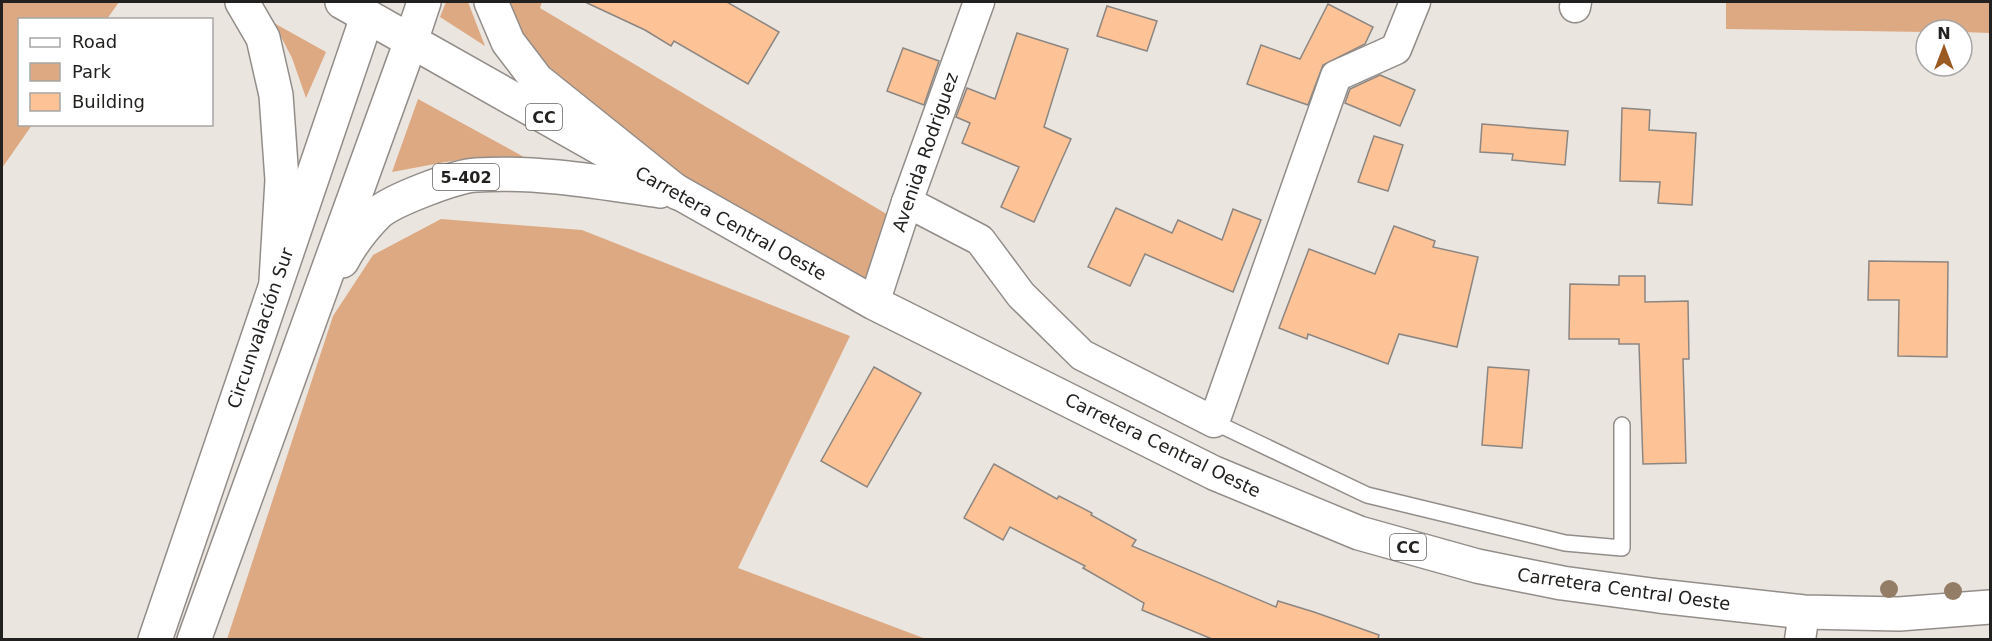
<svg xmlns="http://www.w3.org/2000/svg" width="1992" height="641" font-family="'DejaVu Sans',sans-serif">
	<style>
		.green { fill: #dda982 }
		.building { fill: #fdc295; stroke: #8c8682; stroke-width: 1.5 }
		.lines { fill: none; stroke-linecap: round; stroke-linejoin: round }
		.service-casing { stroke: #938d89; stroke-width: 18 }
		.minor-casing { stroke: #938d89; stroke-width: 33 }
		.primary-casing { stroke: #938d89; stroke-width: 36 }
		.trunk-casing { stroke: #938d89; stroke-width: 36 }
		.service { stroke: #fff; stroke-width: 15 }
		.minor { stroke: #fff; stroke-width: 30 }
		.primary { stroke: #fff; stroke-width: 33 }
		.trunk { stroke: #fff; stroke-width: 33 }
		.tree { fill: #947d67 }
		.labels { text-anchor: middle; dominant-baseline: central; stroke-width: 4.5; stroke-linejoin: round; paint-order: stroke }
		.shield { fill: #fff; stroke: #656462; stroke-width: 1.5 }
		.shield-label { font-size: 16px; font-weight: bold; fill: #23211f }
		.street-label { font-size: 18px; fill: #23211f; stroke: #fff }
	</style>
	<rect width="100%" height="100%" fill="#ebe5e0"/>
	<g class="green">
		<path d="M2,2h117l-12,17 -87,1v104l12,1 -30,43z"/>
		<path d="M446,2h22l17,44 -45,-29z"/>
		<path d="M498,2h44l-2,6 360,214 -26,81 -337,-223z"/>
		<path d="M1726,2h264v31l-28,-1v-2h-36v2l-200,-3z"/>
		<path d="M274,23l52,29 -20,46 -14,-40z"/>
		<path d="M418,99l106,58 -73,4 -59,11z"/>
		<path d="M441,219l141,11 268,106 -112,232 188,71h-699l106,-323 40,-61z"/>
	</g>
	<g class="building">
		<path d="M585,2h142l52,30 -31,52 -74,-43 -3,5 -26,-16z"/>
		<path d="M1328,4l45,23 -8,17 -42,21 -15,40 -61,-21 14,-39 39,14z"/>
		<path d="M1107,6l50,15 -10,30 -50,-15z"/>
		<path d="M1017,33l51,16 -24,78 27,12 -37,83 -33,-15 18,-40 -57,-24 8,-20 -14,-6 11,-29 28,11z"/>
		<path d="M903,48l36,13 -15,44 -37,-14z"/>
		<path d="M1380,75l35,15 -15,36 -55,-23 5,-14z"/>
		<path d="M1622,108l28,2 -1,20 47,3 -4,72 -34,-2 2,-21 -40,-1z"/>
		<path d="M1482,124l86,7 -3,34 -53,-5 1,-6 -33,-2z"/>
		<path d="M1374,136l29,9 -15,46 -30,-9z"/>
		<path d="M1116,208l56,25 6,-13 44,20 11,-31 28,11 -28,72 -88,-38 -15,32 -42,-19z"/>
		<path d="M1394,226l41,15 -2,6 45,10 -21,90 -58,-13 -11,30 -80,-30 -1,5 -28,-11 30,-79 66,25z"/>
		<path d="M1869,261l79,1 -1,95 -49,-1 1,-56h-31z"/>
		<path d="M1619,276h26v26l43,-1 1,58h-6l3,104 -43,1 -4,-120h-20v-5h-50l1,-55 49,1z"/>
		<path d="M874,367l47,26 -54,94 -46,-26z"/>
		<path d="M1488,367l41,3 -7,78 -40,-3z"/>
		<path d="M994,464l63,35 2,-3 33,17 -1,2 45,25 -4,6 144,61 2,-6 36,11 65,23 -1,4h-166l-70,-29 2,-7 -61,-35 2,-2 -75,-39 -7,13 -39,-22z"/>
	</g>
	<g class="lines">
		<defs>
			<path id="service" d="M1214,422l153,73 198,48 57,5v-123"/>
			<g id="minor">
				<path d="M1575,7l1,-5"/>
				<path d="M907,202l73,38 41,55 61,60 132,67 122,-346 60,-27 19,-47"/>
				<path d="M874,303l33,-101 72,-200"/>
				<path d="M1800,640l4,-28"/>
			</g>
			<g id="primary">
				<path d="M342,261c9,-17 22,-34 36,-48 15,-13 78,-37 98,-38 62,-4 123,7 184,16"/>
				<path d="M155,640l212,-623"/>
				<path d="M194,640l217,-599 463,262 340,170 145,60 118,33 85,17 97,13 145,16 95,2 91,-7"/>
			</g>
			<g id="trunk">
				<path d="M242,2l21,36 13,57 6,85 -6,101"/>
				<path d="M342,2l69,39 13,-39"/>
				<path d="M491,2l17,40 29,38 141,113"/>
			</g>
		</defs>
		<use href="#service" class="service-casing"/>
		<use href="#minor" class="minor-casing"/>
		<use href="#primary" class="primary-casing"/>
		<use href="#trunk" class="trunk-casing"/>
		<use href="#service" class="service"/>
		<use href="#minor" class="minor"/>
		<use href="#primary" class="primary"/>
		<use href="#trunk" class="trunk"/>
	</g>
	<g class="tree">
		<circle cx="1889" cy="589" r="9"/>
		<circle cx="1953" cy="591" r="9"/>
	</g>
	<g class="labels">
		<g class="shield">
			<rect x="526" y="104" width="36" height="26" rx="4.5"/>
			<rect x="433" y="164" width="66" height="26" rx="4.5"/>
			<rect x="1390" y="534" width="36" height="26" rx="4.5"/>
		</g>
		<g class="shield-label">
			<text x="544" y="117">CC</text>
			<text x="466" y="177">5-402</text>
			<text x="1408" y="547">CC</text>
		</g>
		<g class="street-label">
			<text transform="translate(925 152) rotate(-71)">Avenida Rodriguez</text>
			<text transform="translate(731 223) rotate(29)">Carretera Central Oeste</text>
			<text transform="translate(260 328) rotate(-71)">Circunvalación Sur</text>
			<text transform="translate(1163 445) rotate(26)">Carretera Central Oeste</text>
			<text transform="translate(1624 589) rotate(8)">Carretera Central Oeste</text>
		</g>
	</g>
	<rect width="1992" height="641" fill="none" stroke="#23211f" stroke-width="6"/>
	<rect x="18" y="18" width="195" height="108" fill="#ffffff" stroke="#a7a6a5" stroke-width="1.5"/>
	<rect x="30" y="38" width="30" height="9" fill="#ffffff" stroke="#a7a6a5" stroke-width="1.5"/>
	<text x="72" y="48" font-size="18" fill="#23211f">Road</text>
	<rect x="30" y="63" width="30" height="18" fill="#dda982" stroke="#a7a6a5" stroke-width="1.5"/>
	<text x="72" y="78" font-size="18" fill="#23211f">Park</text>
	<rect x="30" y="93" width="30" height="18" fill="#fdc295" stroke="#a7a6a5" stroke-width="1.5"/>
	<text x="72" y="108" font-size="18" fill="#23211f">Building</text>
	<g transform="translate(1944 48)"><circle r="28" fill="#ffffff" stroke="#a7a6a5" stroke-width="1.5"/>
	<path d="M0-4.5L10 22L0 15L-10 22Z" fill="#9a5a22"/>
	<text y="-9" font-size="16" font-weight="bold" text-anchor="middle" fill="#23211f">N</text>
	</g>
</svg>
